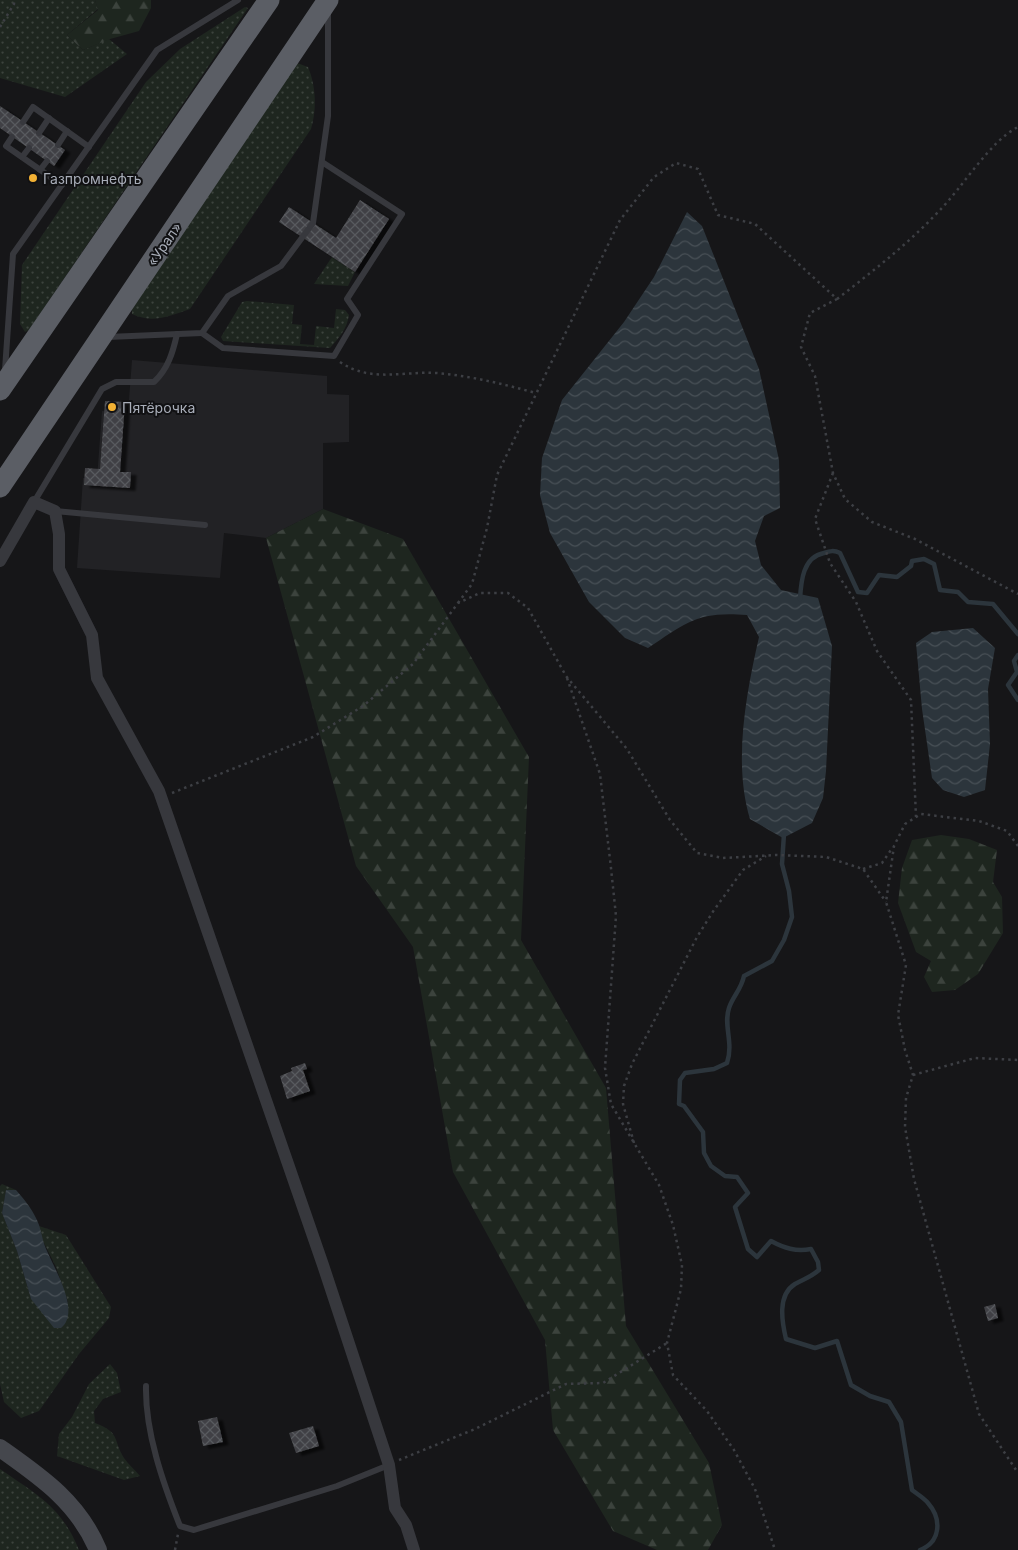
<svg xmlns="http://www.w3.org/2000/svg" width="1018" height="1550" font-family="Inter,sans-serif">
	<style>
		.built { fill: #222225 }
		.grass { fill: url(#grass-dots) }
		.forest { fill: url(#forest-firs) }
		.water { fill: url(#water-waves) }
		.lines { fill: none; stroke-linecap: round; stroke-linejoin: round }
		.stream { stroke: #2c353c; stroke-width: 4.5 }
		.building { fill: url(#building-cross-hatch); filter: url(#shadow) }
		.path { stroke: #3d3f44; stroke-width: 2.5; stroke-dasharray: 2.5 4; stroke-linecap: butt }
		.service { stroke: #37383d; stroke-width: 6 }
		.minor { stroke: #37383d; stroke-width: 12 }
		.secondary { stroke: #45474d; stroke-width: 18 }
		.trunk { stroke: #5b5e65; stroke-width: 21 }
		.poi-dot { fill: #f2b134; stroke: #111113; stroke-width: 2 }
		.labels { text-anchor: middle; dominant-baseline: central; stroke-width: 4; stroke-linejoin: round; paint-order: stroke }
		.poi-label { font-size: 14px; fill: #a8adb8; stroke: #111113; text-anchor: start }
		.street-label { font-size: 14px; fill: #a8adb8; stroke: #111113 }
	</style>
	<defs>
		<pattern id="grass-dots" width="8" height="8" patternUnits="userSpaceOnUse" patternTransform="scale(1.25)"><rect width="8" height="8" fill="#1e261f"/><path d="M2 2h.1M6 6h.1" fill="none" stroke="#3c433d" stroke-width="1.8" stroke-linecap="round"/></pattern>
		<pattern id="forest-firs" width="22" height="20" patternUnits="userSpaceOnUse" patternTransform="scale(1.25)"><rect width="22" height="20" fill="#1e261f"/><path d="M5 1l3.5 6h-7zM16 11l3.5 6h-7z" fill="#3c433d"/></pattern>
		<pattern id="water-waves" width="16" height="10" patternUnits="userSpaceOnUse" patternTransform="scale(1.25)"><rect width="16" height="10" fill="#2c353c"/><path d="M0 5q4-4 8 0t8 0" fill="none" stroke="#485056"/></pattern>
		<pattern id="building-cross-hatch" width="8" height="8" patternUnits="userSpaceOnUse" patternTransform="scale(1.25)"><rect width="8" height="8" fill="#404145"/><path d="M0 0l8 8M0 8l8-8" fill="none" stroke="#595a5e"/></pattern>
		<filter id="shadow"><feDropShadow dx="5.5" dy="3" stdDeviation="1" flood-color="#0009"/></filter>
	</defs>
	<rect width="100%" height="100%" fill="#161618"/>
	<path class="built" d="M132,360l195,16v18l22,1v47l-26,1v66l-57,29 -42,-5 -4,45 -143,-10 6,-90 14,1 5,-68 26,2z"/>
	<g class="grass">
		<path d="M0,0h95l3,9 -31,26 16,15 26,-11 18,15 -62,43 -65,-19z"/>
		<path d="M245,7l3,1 -219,322 -4,2 -5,-8 2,-59 124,-183 34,-33z"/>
		<path d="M297,63l11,4c8,19 9,42 3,62l-121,180c-20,7 -37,15 -58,5v-9z"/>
		<path d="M332,257l23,15 -7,14 -34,-2z"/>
		<path d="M247,301l47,4 -2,19 10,1 -2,19 14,1 2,-19 18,2 2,-19 9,1 4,5c-2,14 -10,23 -19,33l-107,-7 -2,-4 21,-35z"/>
		<path d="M2,1184l14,6h-10l-4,23 15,38 14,48 37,3 -12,-35 -14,-28 -3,-13 27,9 45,72 -2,11 -30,36 -40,57 -18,7 -17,-16 -4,-18v-198z"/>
		<path d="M110,1364l7,9 4,19 -18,7 -9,12 1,12c26,10 17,15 29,35 4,6 11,12 16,18l-16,4 -67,-24 2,-22 13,-17 17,-33z"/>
		<path d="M0,1469c36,25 62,38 79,81h-79z"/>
	</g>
	<g class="forest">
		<path d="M95,0h56v8l-12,23 -29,8 -27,11 -16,-15 31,-25z"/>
		<path d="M323,509l80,30 126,218 -8,183 85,148 20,238 83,137 13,62 -14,25h-51l-44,-19 -60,-101 -8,-90 -92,-168 -40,-225 -57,-81 -90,-328z"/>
		<path d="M941,835l28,4 28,11 -4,32 9,15 1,36 -25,41 -23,16 -23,2 -8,-15 7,-16 -15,-9 -18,-49 4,-35 10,-28z"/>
	</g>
	<g class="water">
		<path d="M687,212l15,14 57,143 20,91 1,48 -16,8 -9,25 6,24 20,25 37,8 14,48 -6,125 -3,27 -11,25 -29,15 -33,-19c-17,-56 -4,-125 9,-182l-12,-22c-49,-4 -60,7 -99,33l-23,-10 -36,-36 -39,-69 -10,-38 2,-37 20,-58 62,-78 30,-45z"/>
		<path d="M973,628l22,20 -7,41 2,55 -5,46 -21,7 -21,-7 -11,-12 -10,-69 -6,-66 16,-11z"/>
		<path d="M6,1190h10c9,10 19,23 23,35 3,9 4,18 8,26 8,19 34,61 14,77h-7l-23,-29 -14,-48 -15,-38z"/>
	</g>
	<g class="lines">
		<g class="stream">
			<path d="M800,599c1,-18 3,-42 24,-46 6,-2 10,-3 16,0l18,39 9,1 12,-18 18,2 14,-11 1,-5 12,-2 10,5 6,26 18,2 10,10 25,2 25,30"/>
			<path d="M1018,655l-4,6 3,11 -9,13 10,15"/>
			<path d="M784,834l-2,30 7,27 3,26 -8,23 -12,21 -28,15c-3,14 -11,20 -15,32 -6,18 5,34 -2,55l-13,6 -29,4 -5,7 -1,24 5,2 19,26 1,21 7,13 14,10 12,1 11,16 -13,14 13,42 9,8 14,-16c13,7 25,11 40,8l7,13 1,8c-8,7 -15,9 -24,14 -18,11 -13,38 -9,55l29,9 22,-7 14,44 19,11 19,6 12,20 11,68c5,4 12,8 16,13 14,16 13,39 -8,47"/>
		</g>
	</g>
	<g class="building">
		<path d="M0,106l65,44 -11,16 -54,-38z"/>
		<path d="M360,200l29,19 -34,53 -76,-50 10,-15 47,31z"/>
		<path d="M105,401l20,1 -5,70h11l-1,16 -46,-3 1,-17 15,1z"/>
		<path d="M305,1063l2,6 -4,1 7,21 -23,8 -7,-23 12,-5 -1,-3z"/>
		<path d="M995,1304l3,14 -10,3 -4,-14z"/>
		<path d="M217,1417l6,25 -20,4 -5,-25z"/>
		<path d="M313,1426l6,20 -23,7 -7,-20z"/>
	</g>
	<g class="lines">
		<g class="path">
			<path d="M0,27l14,-23v-4"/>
			<path d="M837,299c36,-28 71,-55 102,-88 23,-23 51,-70 79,-84"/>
			<path d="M340,362c31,21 62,9 97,11 34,3 66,11 99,20"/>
			<path d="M833,473l-18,46 15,44 26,39 21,49 34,49 5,117"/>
			<path d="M458,603l14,-19 15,-56 10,-53 123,-255 34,-43 22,-14 22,6 20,46 37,9 82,75 -27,14 -9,34 14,29 18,97 12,26 27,23 43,17 103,55"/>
			<path d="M567,678l33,96 11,94 5,48 -11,152 6,36 48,81 14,40 9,40 -1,24 -14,54 6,32 34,36 27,39 21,39 20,61"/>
			<path d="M172,793l141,-56 50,-31 50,-42 45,-61 22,-10h28l20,15 38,68 61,73 43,71 27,33 26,5 54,-3 49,2 37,12 23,33"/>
			<path d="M1018,846l-11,-15 -28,-10 -58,-7 -16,10 -11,22 -8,56 20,63 -8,50 7,35 8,25 -7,23 -1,29 9,52 65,235 39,59"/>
			<path d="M863,869l19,-6 11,-16"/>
			<path d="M913,1075l62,-17 43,2"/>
			<path d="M634,1143l-11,-39 1,-18 8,-22 65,-127 17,-27 29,-40 23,-14"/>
			<path d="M399,1460l76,-31 91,-45 37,-1 64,-40"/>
			<path d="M175,1550l3,-16"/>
		</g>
		<g class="service">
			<path d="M23,122l10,-15 56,40"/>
			<path d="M39,133l10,-15"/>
			<path d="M12,137l-6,9 56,39"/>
			<path d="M58,145l9,-14"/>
			<path d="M22,157l7,-9"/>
			<path d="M40,170l7,-9"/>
			<path d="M202,333l21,15 111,8 24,-41 -11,-16 55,-85 -80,-52"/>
			<path d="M108,337l94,-4 26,-37 53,-30 32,-43 15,-107v-105"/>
			<path d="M5,370l8,-116 144,-204 81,-50"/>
			<path d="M34,502l68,-113 14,-7h38c14,-13 19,-30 23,-48"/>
			<path d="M55,511l150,14"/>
			<path d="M146,1386c-1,46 17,97 34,140l14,4 143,-44 52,-21"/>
		</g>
		<path class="minor" d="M0,561l34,-59 21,9 4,23v35l33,66 5,43 62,113 164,474 66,200 6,43 11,17 8,25"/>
		<path class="secondary" d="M0,1448c41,29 78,54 98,102"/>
		<g class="trunk">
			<path d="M0,390l269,-390"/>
			<path d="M0,487l328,-487"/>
		</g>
	</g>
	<g class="poi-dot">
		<circle cx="33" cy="178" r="5"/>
		<circle cx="112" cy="407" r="5"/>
	</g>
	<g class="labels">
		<g class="poi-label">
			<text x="43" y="178">Газпромнефть</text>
			<text x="122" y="407">Пятёрочка</text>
		</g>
		<g class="street-label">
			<text transform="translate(164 244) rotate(-56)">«Урал»</text>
		</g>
	</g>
</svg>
